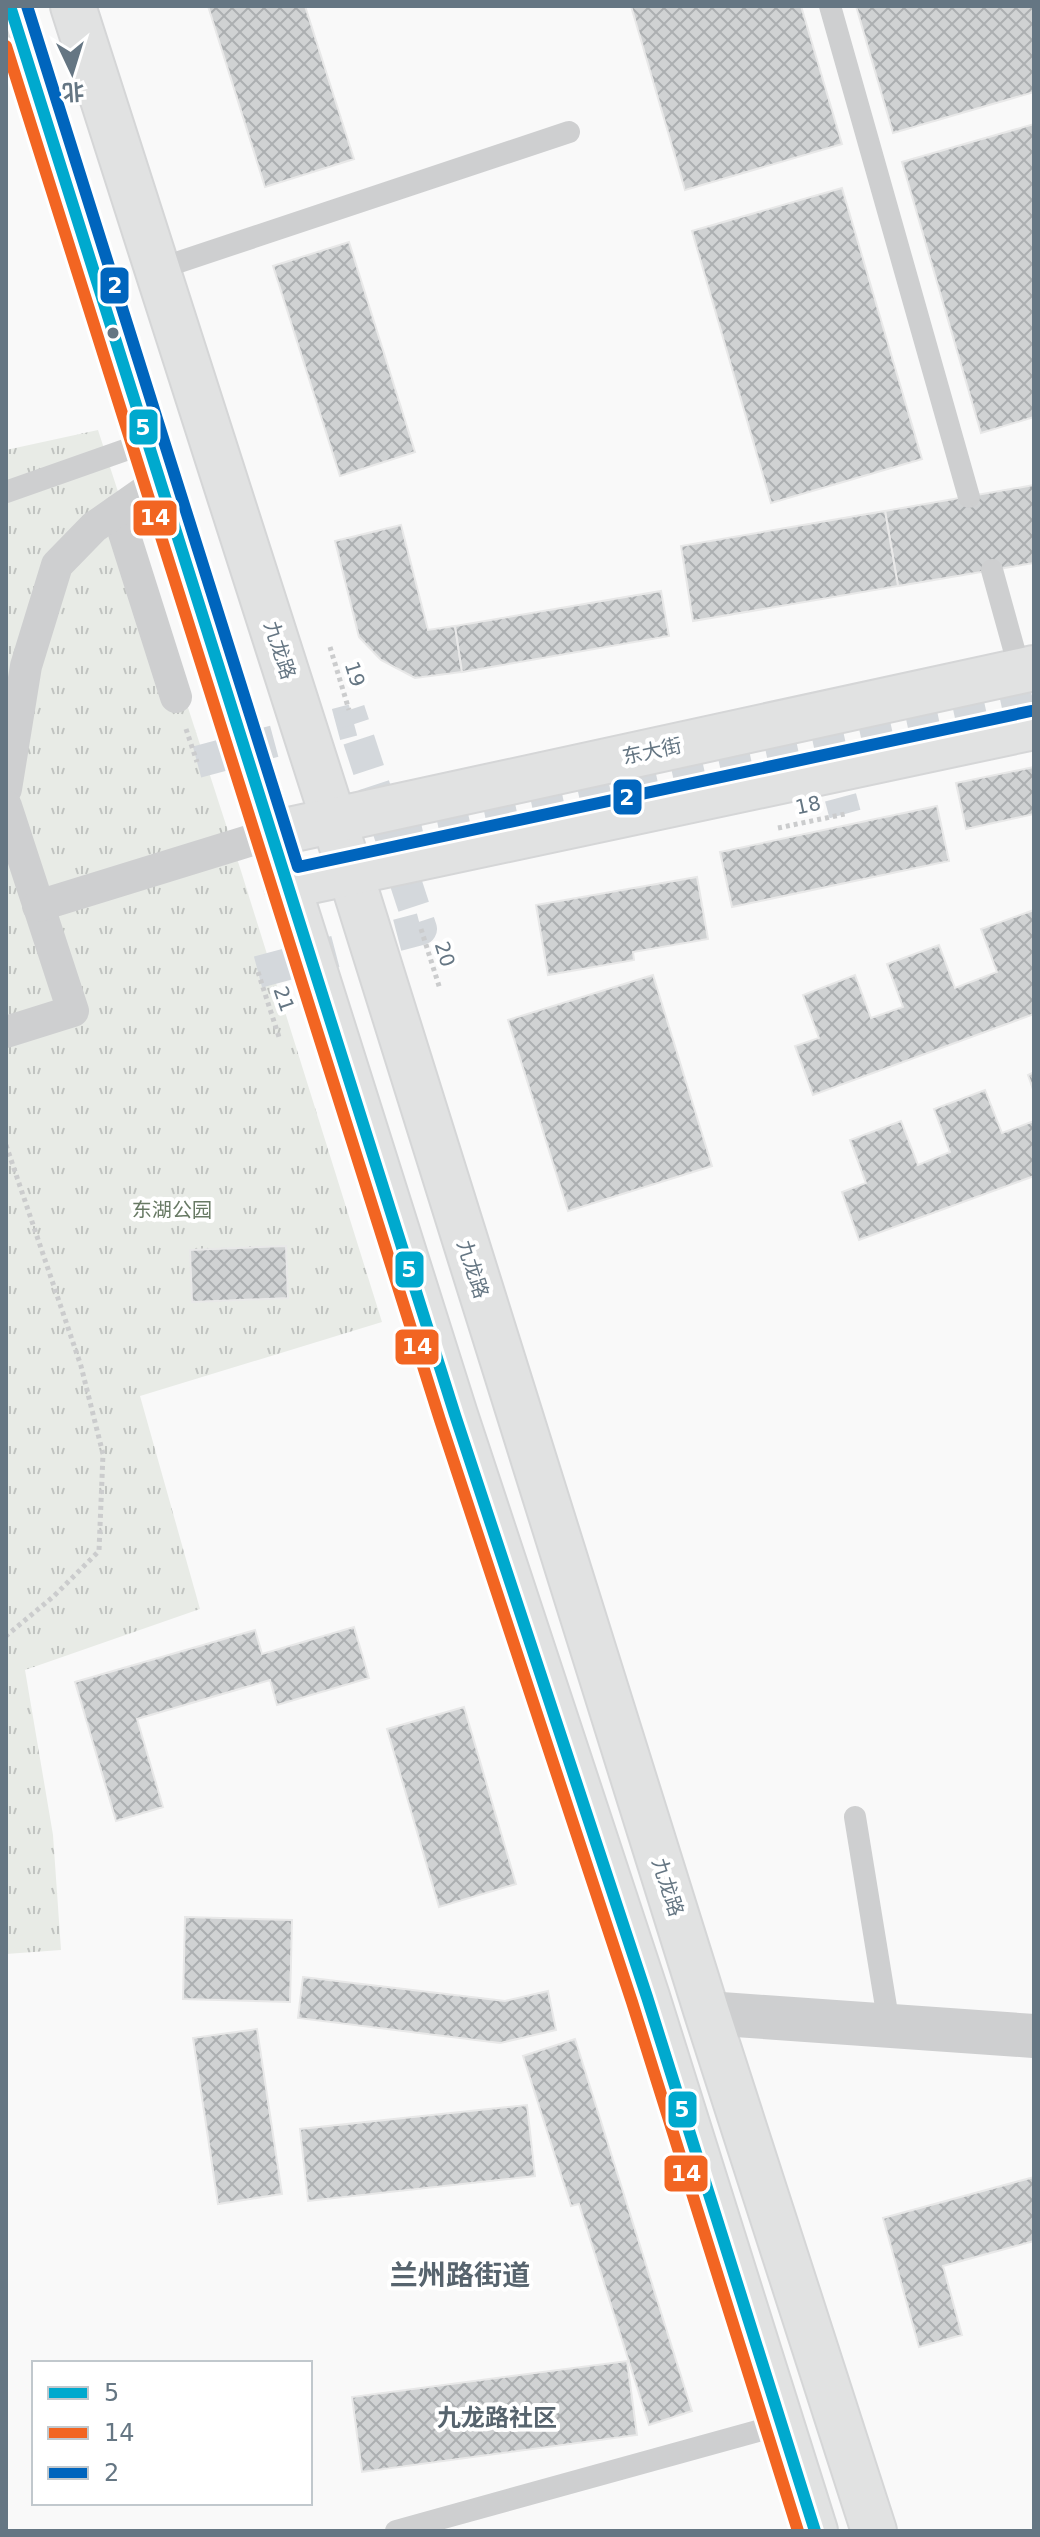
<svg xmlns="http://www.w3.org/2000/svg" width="1040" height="2537" font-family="'DejaVu Sans','Noto Sans SC',sans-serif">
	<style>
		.park { fill: url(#park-tufts) }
		.building { fill: url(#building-cross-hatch); stroke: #e8e8e8; stroke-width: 2 }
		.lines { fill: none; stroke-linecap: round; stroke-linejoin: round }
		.pedestrian-tunnel { stroke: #d4d8dc; stroke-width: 32; stroke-dasharray: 32 16; stroke-linecap: butt }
		.secondary-casing { stroke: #d5d6d7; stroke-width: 48 }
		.path { stroke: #cbcccd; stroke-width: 5; stroke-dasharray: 4 4; stroke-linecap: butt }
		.service { stroke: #cecfd0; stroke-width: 22 }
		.pedestrian { stroke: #cecfd0; stroke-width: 32 }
		.minor { stroke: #cecfd0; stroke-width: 44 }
		.secondary { stroke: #e1e2e2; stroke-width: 44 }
		.bus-1-casing { stroke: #fff; stroke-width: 18 }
		.bus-2-casing { stroke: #fff; stroke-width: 18 }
		.bus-3-casing { stroke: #fff; stroke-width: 18 }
		.bus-1 { stroke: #00a9ce; stroke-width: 12 }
		.bus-2 { stroke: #f26522; stroke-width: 12 }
		.bus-3 { stroke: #0065bd; stroke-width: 12 }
		.bus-dot { fill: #657683; stroke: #fff; stroke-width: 3 }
		.labels { text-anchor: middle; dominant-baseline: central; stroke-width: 8; stroke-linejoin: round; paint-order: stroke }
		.street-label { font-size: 20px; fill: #657683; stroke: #fff }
		.park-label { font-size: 20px; fill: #687a64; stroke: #fff }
		.quarter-label { font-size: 24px; font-weight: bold; fill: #57646e; stroke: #fff }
		.district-label { font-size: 28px; font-weight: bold; fill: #57646e; stroke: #fff }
		.line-badge { stroke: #fff; stroke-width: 3 }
		.badge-label { font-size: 22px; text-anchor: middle; font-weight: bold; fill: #fff }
	</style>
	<defs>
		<pattern id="park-tufts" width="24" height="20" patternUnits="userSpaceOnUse" patternTransform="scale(2)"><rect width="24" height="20" fill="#e8ebe6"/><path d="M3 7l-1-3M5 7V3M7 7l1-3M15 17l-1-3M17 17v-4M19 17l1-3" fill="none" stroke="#c0c3c0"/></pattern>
		<pattern id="building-cross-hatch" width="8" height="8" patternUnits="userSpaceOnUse" patternTransform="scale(2)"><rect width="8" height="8" fill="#d0d2d3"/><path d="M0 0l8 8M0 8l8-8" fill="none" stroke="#acafb1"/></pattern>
	</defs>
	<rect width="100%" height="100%" fill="#f9f9f9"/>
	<path class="park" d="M98,430l143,441 141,451 -242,74 60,213 -175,61 28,165 8,115 -55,4v-1504z"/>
	<g class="building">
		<path d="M208,6h97l49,153 -89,28z"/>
		<path d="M631,6h170l41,138 -157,46z"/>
		<path d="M856,6h178v86l-141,41z"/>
		<path d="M1034,124v293l-53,16 -79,-271z"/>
		<path d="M842,188l80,271 -151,44 -79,-272z"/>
		<path d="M349,242l66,210 -75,24 -67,-210z"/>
		<path d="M1034,485v78l-136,23 -13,-75z"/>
		<path d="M885,511l13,75 -205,35 -12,-75z"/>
		<path d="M401,525l27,105 27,-4 7,46 -47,6 -34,-18 -22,-23 -24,-96z"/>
		<path d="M661,591l8,45 -207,36 -7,-46z"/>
		<path d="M1034,767v47l-68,15 -10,-46z"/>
		<path d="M937,806l12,55 -217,46 -12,-55z"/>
		<path d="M697,877l11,62 -75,13 1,8 -86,15 -12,-70z"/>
		<path d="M1034,910v104l-221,81 -18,-49 24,-8 -16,-43 52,-20 16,43 32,-11 -16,-43 52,-19 16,43 42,-16 -16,-43z"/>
		<path d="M653,975l59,191 -144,45 -60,-191z"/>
		<path d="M1034,1072v20l-6,-17z"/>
		<path d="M985,1090l17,43 32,-12v55l-175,64 -17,-48 24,-9 -16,-43 51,-19 17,44 32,-13 -16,-43z"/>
		<path d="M286,1246l2,52 -96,4 -2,-52z"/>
		<path d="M354,1627l15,51 -92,27 -7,-25 -133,39 26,88 -47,14 -41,-139 180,-52 7,24z"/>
		<path d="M464,1707l52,177 -77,23 -52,-178z"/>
		<path d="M185,1917l107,3 -2,82 -107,-3z"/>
		<path d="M303,1977l202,24 43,-10 8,39 -56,13 -202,-25z"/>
		<path d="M257,2029l25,165 -64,10 -25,-166z"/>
		<path d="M575,2039l117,372 -43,14 -70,-221 -8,2 -48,-150z"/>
		<path d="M527,2105l8,71 -227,25 -8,-72z"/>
		<path d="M1034,2177v64l-91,25 19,69 -43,12 -36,-129z"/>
		<path d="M627,2361l10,74 -275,37 -10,-75z"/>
	</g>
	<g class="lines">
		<g class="pedestrian-tunnel">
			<path d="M828,751l17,63"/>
			<path d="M197,762l156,-42"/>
			<path d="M392,840l642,-139"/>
			<path d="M258,972l163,-43 -72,-219"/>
		</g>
		<defs>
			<g id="secondary">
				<path d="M10,6l445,1409 192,582 168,534"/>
				<path d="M73,6l261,815 373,1192 167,518"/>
				<path d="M271,834l763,-166"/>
				<path d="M287,886l747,-159"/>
			</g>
		</defs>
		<use href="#secondary" class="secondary-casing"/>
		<g class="path">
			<path d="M330,647l19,63"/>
			<path d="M186,729l11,33"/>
			<path d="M778,828l67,-14"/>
			<path d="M421,929l19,60"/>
			<path d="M258,972l21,65"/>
			<path d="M6,1145l75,221 22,88 -4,97 -45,45 -48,40"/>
		</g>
		<g class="service">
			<path d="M830,6l139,491"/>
			<path d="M158,269l411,-137"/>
			<path d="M6,492l142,-50"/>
			<path d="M992,570l28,101"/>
			<path d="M855,1817l34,208"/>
			<path d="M396,2531l387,-107"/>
		</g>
		<g class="pedestrian">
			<path d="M117,511l59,186"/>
			<path d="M6,789l20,-123 31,-101 37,-38 66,-46"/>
			<path d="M6,806l67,205 -67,21"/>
			<path d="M38,906l233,-72"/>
		</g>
		<path class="minor" d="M707,2013l327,23"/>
		<use href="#secondary" class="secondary"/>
		<defs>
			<path id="bus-1" d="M10,6l445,1409 192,582 168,534"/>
			<path id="bus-2" d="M6,46l434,1374 192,582 166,529"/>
			<path id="bus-3" d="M27,6l271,861 733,-156"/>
		</defs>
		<use href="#bus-1" class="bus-1-casing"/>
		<use href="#bus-2" class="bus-2-casing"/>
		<use href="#bus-3" class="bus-3-casing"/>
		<use href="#bus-1" class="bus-1"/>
		<use href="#bus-2" class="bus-2"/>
		<use href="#bus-3" class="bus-3"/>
	</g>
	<circle class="bus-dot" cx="113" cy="333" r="7"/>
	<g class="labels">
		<g class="street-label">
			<text transform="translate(280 650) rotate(72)">九龙路</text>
			<text transform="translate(355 674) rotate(73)">19</text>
			<text transform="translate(652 751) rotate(-12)">东大街</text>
			<text transform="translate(808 805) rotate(-12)">18</text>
			<text transform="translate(445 954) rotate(73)">20</text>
			<text transform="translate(284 999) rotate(71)">21</text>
			<text transform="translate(473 1269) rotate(72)">九龙路</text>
			<text transform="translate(668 1887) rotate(72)">九龙路</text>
		</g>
		<g class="park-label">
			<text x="172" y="1210">东湖公园</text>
		</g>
		<g class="quarter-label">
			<text x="497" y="2418">九龙路社区</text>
		</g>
		<g class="district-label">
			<text x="460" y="2275">兰州路街道</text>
		</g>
	</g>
	<g class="line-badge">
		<rect x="99" y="266" width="31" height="39" rx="8" fill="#0065bd"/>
		<rect x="128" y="408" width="31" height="38" rx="8" fill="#00a9ce"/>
		<rect x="132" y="499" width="46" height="38" rx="8" fill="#f26522"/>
		<rect x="612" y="778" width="31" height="38" rx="8" fill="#0065bd"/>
		<rect x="394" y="1250" width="31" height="39" rx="8" fill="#00a9ce"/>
		<rect x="394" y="1328" width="46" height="38" rx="8" fill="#f26522"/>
		<rect x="667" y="2090" width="31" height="39" rx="8" fill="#00a9ce"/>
		<rect x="663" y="2154" width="46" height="39" rx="8" fill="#f26522"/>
	</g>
	<g class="badge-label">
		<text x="115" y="293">2</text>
		<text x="143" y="435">5</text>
		<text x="155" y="525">14</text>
		<text x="627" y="805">2</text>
		<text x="409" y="1277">5</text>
		<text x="417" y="1354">14</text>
		<text x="682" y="2117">5</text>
		<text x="686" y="2181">14</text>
	</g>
	<rect width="1040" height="2537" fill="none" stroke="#657683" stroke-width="16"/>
	<rect x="32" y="2361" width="280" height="144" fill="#ffffff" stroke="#c1c8cd" stroke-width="2"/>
	<rect x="48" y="2387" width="40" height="12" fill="#00a9ce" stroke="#c1c8cd" stroke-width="2"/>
	<text x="104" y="2401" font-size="24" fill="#657683">5</text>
	<rect x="48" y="2427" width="40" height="12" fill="#f26522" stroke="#c1c8cd" stroke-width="2"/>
	<text x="104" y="2441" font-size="24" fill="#657683">14</text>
	<rect x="48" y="2467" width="40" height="12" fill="#0065bd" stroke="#c1c8cd" stroke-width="2"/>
	<text x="104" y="2481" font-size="24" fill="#657683">2</text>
	<g transform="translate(72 72) rotate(176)" stroke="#ffffff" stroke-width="6" paint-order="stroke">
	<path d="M0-6L14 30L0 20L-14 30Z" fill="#657683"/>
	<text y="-12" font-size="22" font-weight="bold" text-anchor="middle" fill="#657683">北</text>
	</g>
</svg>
